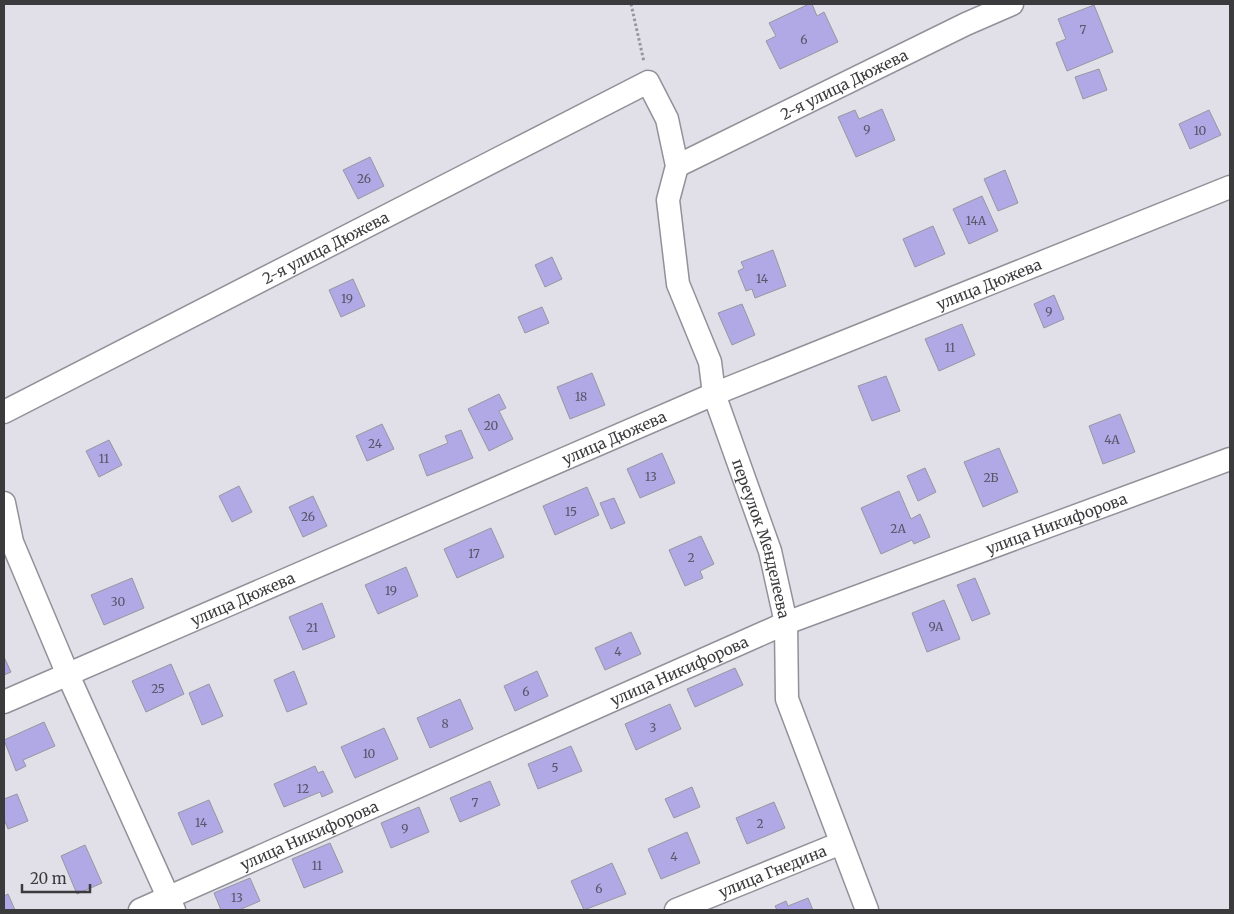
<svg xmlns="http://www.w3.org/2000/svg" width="1234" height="914" font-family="Merriweather,serif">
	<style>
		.building { fill: #b0a9e6; stroke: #97979f }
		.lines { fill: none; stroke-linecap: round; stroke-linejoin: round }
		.minor-casing { stroke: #919199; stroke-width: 25 }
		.path { stroke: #95959b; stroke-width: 3; stroke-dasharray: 2.5 2.5; stroke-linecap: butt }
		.minor { stroke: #fff; stroke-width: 22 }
		.labels { text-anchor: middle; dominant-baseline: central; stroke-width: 5; stroke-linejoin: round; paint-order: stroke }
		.number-label { font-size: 12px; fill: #585668 }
		.street-label { font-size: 15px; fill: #3b3b3e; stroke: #e1e0e9 }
	</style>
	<rect width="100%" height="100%" fill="#e1e0e9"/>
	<g class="building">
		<path d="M809,4h3l5,12 7,-4 14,30 -58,27 -14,-28 10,-5 -7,-13z"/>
		<path d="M1094,5l19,47 -46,19 -11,-28 10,-4 -8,-20z"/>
		<path d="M1099,69l8,21 -24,9 -8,-22z"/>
		<path d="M882,109l13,31 -39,17 -18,-40 17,-7 4,9z"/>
		<path d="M1209,110l12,25 -31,14 -11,-25z"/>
		<path d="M370,157l14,29 -26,13 -15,-29z"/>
		<path d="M1005,170l13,33 -20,8 -14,-32z"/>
		<path d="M982,196l16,35 -29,13 -16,-35z"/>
		<path d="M933,226l12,28 -30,13 -12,-28z"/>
		<path d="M773,250l13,36 -31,12 -3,-9 -6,2 -8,-20 6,-3 -3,-6z"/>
		<path d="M552,257l10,22 -17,8 -10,-22z"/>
		<path d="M353,279l12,27 -24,11 -12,-27z"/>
		<path d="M1054,295l10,24 -20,9 -10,-24z"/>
		<path d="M742,304l13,31 -23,10 -14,-32z"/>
		<path d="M542,307l7,16 -24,10 -7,-16z"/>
		<path d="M962,324l13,31 -36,16 -14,-32z"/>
		<path d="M592,373l13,32 -35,14 -13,-32z"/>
		<path d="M886,376l14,35 -28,10 -14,-35z"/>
		<path d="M499,394l7,14 -7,3 14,28 -24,12 -21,-42z"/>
		<path d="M1120,414l15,38 -32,12 -14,-38z"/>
		<path d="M382,424l12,25 -27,12 -11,-25z"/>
		<path d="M461,430l12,28 -46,18 -8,-21 29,-12 -3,-7z"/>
		<path d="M109,440l13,25 -23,12 -13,-26z"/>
		<path d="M999,448l19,44 -35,15 -19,-45z"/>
		<path d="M662,453l13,30 -35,15 -13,-29z"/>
		<path d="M925,468l11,24 -18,9 -11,-25z"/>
		<path d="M239,486l13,26 -20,10 -13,-26z"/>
		<path d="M587,487l12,28 -44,20 -12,-29z"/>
		<path d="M899,491l12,28 9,-5 10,23 -16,7 -2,-4 -31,14 -20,-46z"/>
		<path d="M313,496l14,30 -24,11 -14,-30z"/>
		<path d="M614,498l11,25 -14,6 -11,-26z"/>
		<path d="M491,528l13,29 -47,21 -13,-29z"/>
		<path d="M701,536l13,28 -14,7 3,7 -18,8 -16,-36z"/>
		<path d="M406,567l12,29 -40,18 -13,-29z"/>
		<path d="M132,578l12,30 -40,17 -13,-30z"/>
		<path d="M975,578l15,36 -18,7 -15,-36z"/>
		<path d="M944,600l16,39 -33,13 -15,-39z"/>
		<path d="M322,603l13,34 -32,13 -14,-33z"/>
		<path d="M631,632l10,22 -36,16 -10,-22z"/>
		<path d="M4,657l7,15 -7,3z"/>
		<path d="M171,664l13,30 -38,18 -14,-31z"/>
		<path d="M735,668l8,17 -48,22 -8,-18z"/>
		<path d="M294,671l13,33 -20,8 -13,-32z"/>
		<path d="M537,671l11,25 -33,15 -11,-25z"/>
		<path d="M209,684l14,32 -21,9 -13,-32z"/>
		<path d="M460,699l13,30 -43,19 -13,-30z"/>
		<path d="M670,704l11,25 -45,21 -11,-26z"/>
		<path d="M44,722l11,24 -32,14 3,6 -10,5 -12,-31z"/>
		<path d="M384,728l14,31 -43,19 -14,-31z"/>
		<path d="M571,746l11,25 -44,18 -10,-25z"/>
		<path d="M315,766l3,7 5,-2 10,21 -11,5 -2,-5 -36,15 -10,-23z"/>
		<path d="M490,781l10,24 -40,17 -10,-24z"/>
		<path d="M692,787l8,20 -26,11 -9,-19z"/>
		<path d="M17,794l11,27 -20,8 -4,-10v-20z"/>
		<path d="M209,800l14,32 -31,13 -14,-32z"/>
		<path d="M774,802l11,26 -38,16 -11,-26z"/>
		<path d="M419,807l10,25 -38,16 -10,-25z"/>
		<path d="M687,832l13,31 -39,16 -13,-30z"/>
		<path d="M330,843l13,29 -39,16 -12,-29z"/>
		<path d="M85,845l17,38 -25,11 -16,-38z"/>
		<path d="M612,863l14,31 -42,16 -13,-29z"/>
		<path d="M250,878l10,23 -21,9h-18l-7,-17z"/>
		<path d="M8,894l7,16h-11v-14z"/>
		<path d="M808,898l5,12h-36l-2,-4 11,-5 2,5z"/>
	</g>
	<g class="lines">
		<defs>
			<g id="minor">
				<path id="s1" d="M677,166l289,-142 46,-20"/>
				<path id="s2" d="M4,412l644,-330 19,37 10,47 -9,34 10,84 32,78 4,32 56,157 16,72 1,76 80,211"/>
				<path d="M4,503l8,39 56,133 106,235"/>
				<path id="s3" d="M4,702l710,-308 516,-207"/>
				<path id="s4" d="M140,910l646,-287 444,-164"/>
				<path id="s5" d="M676,910l165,-67"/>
			</g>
		</defs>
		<use href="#minor" class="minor-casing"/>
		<path class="path" d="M631,4l13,58"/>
		<use href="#minor" class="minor"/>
	</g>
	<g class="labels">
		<g class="number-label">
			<text x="1083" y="29">7</text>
			<text x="804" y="39">6</text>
			<text x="867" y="129">9</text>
			<text x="1200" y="130">10</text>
			<text x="364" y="178">26</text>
			<text x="976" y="220">14А</text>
			<text x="762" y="278">14</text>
			<text x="347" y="298">19</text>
			<text x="1049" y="311">9</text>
			<text x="950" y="347">11</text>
			<text x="581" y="396">18</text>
			<text x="491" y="425">20</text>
			<text x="1112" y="439">4А</text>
			<text x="375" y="443">24</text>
			<text x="104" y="458">11</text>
			<text x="651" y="476">13</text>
			<text x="991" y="477">2Б</text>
			<text x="571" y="511">15</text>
			<text x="308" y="516">26</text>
			<text x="898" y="528">2А</text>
			<text x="474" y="553">17</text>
			<text x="691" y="557">2</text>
			<text x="391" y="590">19</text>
			<text x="118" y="601">30</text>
			<text x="936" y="626">9А</text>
			<text x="312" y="627">21</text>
			<text x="618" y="651">4</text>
			<text x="158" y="688">25</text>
			<text x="526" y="691">6</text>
			<text x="445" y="723">8</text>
			<text x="653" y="727">3</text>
			<text x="369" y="753">10</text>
			<text x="555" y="767">5</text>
			<text x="303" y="788">12</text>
			<text x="475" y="802">7</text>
			<text x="201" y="822">14</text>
			<text x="760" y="823">2</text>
			<text x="405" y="828">9</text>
			<text x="674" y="856">4</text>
			<text x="317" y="865">11</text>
			<text x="599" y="888">6</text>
			<text x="237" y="897">13</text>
		</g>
		<g class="street-label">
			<text stroke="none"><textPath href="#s1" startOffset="186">2-я улица Дюжева</textPath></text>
			<text stroke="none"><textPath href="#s2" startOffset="361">2-я улица Дюжева</textPath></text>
			<text stroke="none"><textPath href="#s3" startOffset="1070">улица Дюжева</textPath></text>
			<text stroke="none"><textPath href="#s3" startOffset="665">улица Дюжева</textPath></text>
			<text stroke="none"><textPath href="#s4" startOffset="995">улица Никифорова</textPath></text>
			<text stroke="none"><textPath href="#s2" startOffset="1202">переулок Менделеева</textPath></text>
			<text stroke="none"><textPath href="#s3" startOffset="260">улица Дюжева</textPath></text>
			<text stroke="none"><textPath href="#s4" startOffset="590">улица Никифорова</textPath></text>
			<text stroke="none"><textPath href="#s4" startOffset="185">улица Никифорова</textPath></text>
			<text stroke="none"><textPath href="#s5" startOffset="104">улица Гнедина</textPath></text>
		</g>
	</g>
	<rect width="1234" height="914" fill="none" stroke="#3b3b3e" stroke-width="10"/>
	<path d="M22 884v8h68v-8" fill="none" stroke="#3b3b3e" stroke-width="2.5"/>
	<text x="30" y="884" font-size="15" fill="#3b3b3e" stroke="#e1e0e9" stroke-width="4" paint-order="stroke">20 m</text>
</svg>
